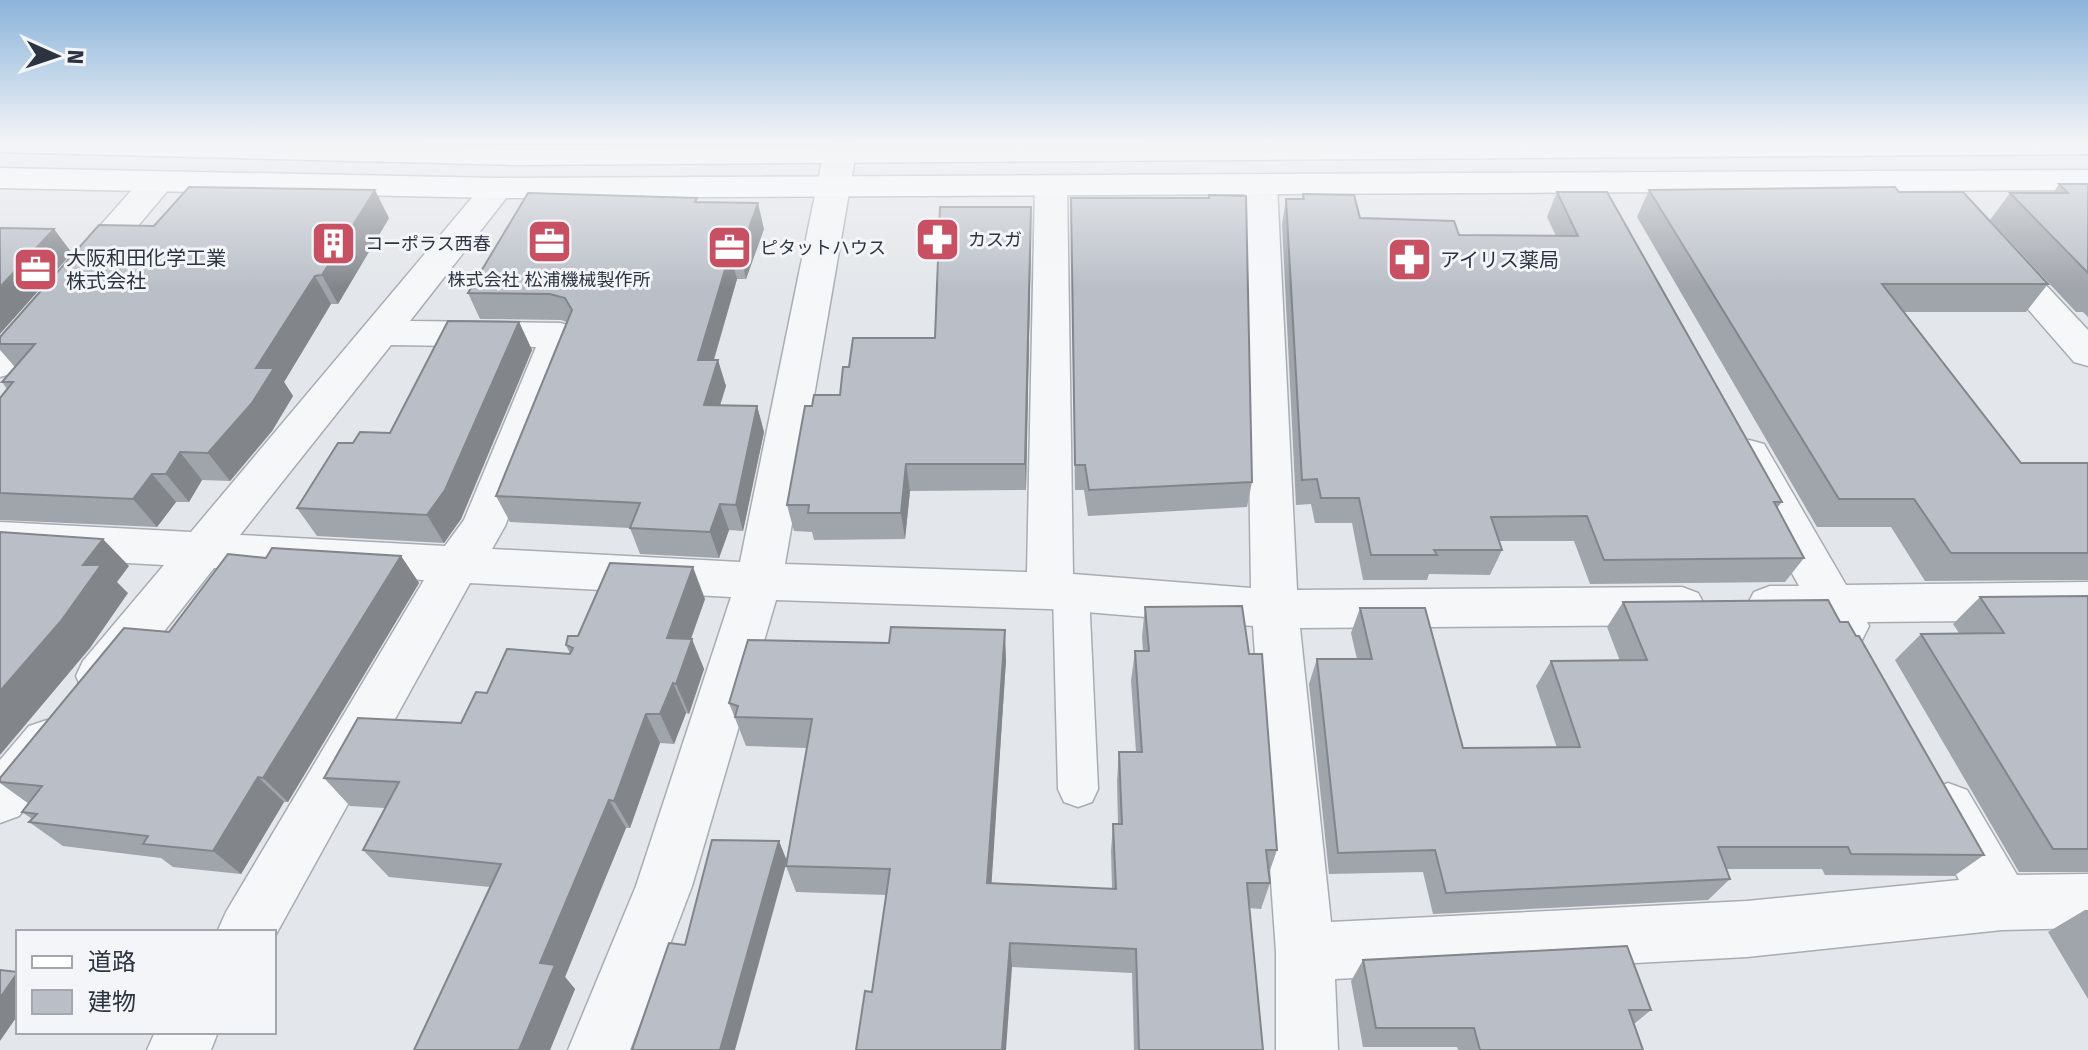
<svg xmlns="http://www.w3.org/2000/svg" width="2088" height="1050" font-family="'Fira Sans','Noto Sans JP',sans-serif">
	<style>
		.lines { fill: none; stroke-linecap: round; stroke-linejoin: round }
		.service-casing { stroke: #a8adb4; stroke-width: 3 }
		.minor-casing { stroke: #a8adb4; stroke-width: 3 }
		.primary-casing { stroke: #a3aab5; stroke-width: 3 }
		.service { fill: #f6f7f9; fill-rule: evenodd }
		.minor { fill: #f6f7f9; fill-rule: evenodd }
		.primary { fill: #fff; fill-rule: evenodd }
		.wall { fill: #a0a4ab }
		.shaded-wall { fill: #82868b }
		.building { fill: #babfc7; stroke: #82868b; stroke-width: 2 }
		.labels { text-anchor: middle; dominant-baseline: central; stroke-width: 6; stroke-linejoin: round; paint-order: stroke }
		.far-poi-label { font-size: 18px; fill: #2c3442; stroke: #f3f5f8; text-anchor: start }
		.poi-label { font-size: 20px; fill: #2c3442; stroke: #f3f5f8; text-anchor: start }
	</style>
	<rect width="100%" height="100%" fill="#e3e6ea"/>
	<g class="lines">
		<defs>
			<path id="service" d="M1071,579l13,4 5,10 9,196 -6,13 -14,5 -14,-5 -6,-13 -5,-196 5,-10z"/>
			<g id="minor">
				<path d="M826,141h32l-73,423 242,8 8,-386 4,-7 12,-3 12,3 4,7 6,388 178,14 -6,-403 4,-7 12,-3 12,3 4,7 20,405 385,-3 16,6 7,13 -7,13 -16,6 -382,3 31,294 416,-21 212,-21 -38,-73 8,-17 19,-7 19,7 50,85 71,-1v54l-86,2 -255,27 -412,22 3,71h-62v-98l-23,-326 -203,-17 -274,-9 -84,286 -62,164h-62l68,-164 95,-289 -261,-14 -196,355v-6h-57l9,-20 198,-332 -210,-12 -97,123 -17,6 -17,-6 -7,-15 7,-15 81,-96 -164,-9v-34l191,10 295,-351 12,-3 12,3 4,7 -104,133 150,2 13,3 6,9 -74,191 -13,23 248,13zM391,345l145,2 -72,173 -19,26 -205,-11z"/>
				<path d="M157,172l12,3 4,7 -4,7 -155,184 -14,4v-38l145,-164z"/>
				<path d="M1998,243l12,4 78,83v36l-14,-4 -88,-101 -6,-7 6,-7z"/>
				<path d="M1749,440l15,4 82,141 242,-3v38l-221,2 2,4 -7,14 -17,5 -17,-5 -9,-17 -49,1 -16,-6 -7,-13 7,-13 16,-6h29l-71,-131 6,-11z"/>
				<path d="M47,720l18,6 8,16 -8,16 -46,58 -19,7v-63l29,-34z"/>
				<path d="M155,1032h63l-7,18h-64z"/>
			</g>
			<g id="primary">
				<path d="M0,141h309l206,4 1573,-4v13l-1573,11 -515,-13z"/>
				<path d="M0,168l498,10 1590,-8v20l-1590,8 -498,-10z"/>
			</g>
		</defs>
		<use href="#service" class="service-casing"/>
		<use href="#minor" class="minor-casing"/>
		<use href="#primary" class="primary-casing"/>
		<use href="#service" class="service"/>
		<use href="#minor" class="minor"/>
		<use href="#primary" class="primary"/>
	</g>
	<g class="wall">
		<path d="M2059,184h29v133l-5,-5h-7l-86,-92 20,-27h43z"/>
		<path d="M1649,190l399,94 -22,28h-122l117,151h67v117l-163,1 -34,-54h-74l-180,-310z"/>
		<path d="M1557,192l225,310 -5,6 27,50 -19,24 -195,2 -16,-43h-75l3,9 -12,25 -61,-1 -2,6h-64l-11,-57h-37l-4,-19 -15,1 -14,-281 4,-25h16l1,-5 57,24 99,17 97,1 -9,-19z"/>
		<path d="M1071,198l181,284 -5,25 -159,9 -4,-26h-9z"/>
		<path d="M698,202l66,27 -18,50h-9l-23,81 12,26 -6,19 37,1 7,26 -21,99 -14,-1 -10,28 -79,-4 -10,-26 -120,-6 -14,-26 71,-174 -6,-2 -81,-1 -12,-26z"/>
		<path d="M389,218l-51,86h-7l-47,78 9,14 -21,35 -42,50 -28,-1 -13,22h-13l-19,25 -157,-7v-122l7,-9 -5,-7 13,-15 -15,-17v-13l154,-111z"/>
		<path d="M1031,234l-5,256 -116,1 -5,48 -91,1 -2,-8 -18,-1 -7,-26 25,-99 28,-11 9,-28 86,-29z"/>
		<path d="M519,322l13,28 -71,169 -17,24 -127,-7 -20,-28 56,-65 37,-10z"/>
		<path d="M401,556l18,27 -131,219h-4l-43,72 -68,-7 -12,-9 -98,-12 -34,-24 3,-3 -10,-7 7,-8 -29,-21v-5l169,-146z"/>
		<path d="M2088,596v276h-69l-124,-212 26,-26 38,-1 -6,-9 27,-27z"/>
		<path d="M705,599l-14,40 13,30 -15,45 -3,-1 -12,31 -14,-1 -30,85h-4l-61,149 10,12 -25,61 -60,-163 -101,-10 -26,-27 22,-42 -35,-2 -26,-28 137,-55 26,-30 83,-39 -4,-9z"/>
		<path d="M1623,602l217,20 144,233 -30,21 -129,-1 -3,-6h-96l4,10 -22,21 -275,14 -10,-42 -94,2 -20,-190 8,-25h40l-6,-26 9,-25 103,140h94l-21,-62 15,-25h69l-13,-34z"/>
		<path d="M1145,607l132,243 -8,23 1,10 -9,26 -12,-1 14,142h-129l-2,-77 -120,-6 -140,25 14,-97 -90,-3 -10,-26v-3l-101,82 101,-84 21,-113 -61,-2 -17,-43 277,-43 -15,223 121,6 -1,-38 2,-27h5l-1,-43 2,-29h17l-5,-71 4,-30h8l-1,-14z"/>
		<path d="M2085,910h3v89l-40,-67z"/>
		<path d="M1363,960l288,50 -17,14 9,26h-185l-1,-3h-94l-12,-66z"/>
	</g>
	<g class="shaded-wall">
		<path d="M375,190l14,28 -51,86 -16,-29z"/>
		<path d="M758,203l6,26 -18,50 -6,-26z"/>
		<path d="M1031,207v27l-5,256 -1,-26z"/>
		<path d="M54,229l18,24 -72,81v-47z"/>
		<path d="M730,253l7,26 -31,107 -8,-26z"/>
		<path d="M315,276l16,28 -47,78 9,14 -21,35 -42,50 -22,-28 48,-85z"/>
		<path d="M519,322l13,28 -71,169 -17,24 -17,-28z"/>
		<path d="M718,360l8,26 -14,45 -8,-26z"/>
		<path d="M757,406l7,26 -21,99 -7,-26z"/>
		<path d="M180,452l22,28 -13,22 -23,-28z"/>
		<path d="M906,464l4,27 -5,48 -4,-26z"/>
		<path d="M152,474l24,28 -19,25 -24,-28z"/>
		<path d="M720,504l9,26 -10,28 -9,-26z"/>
		<path d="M103,539l26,27 -12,16 11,11 -38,55 -90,107v-64l83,-126z"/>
		<path d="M401,556l18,27 -131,219 -25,-24z"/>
		<path d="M693,567l12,32 -25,70 -13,-31z"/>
		<path d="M1005,630l1,30 -16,248 -3,-25z"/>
		<path d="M692,639l12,30 -15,45 -13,-30z"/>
		<path d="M673,683l13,30 -12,31 -14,-30z"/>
		<path d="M646,714l14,29 -30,85 -16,-27z"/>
		<path d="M258,777l26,25 -43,72 -28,-23z"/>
		<path d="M609,800l17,28 -61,149 10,12 -25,61h-31l21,-87z"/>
		<path d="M779,841l8,20 -52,189h-15z"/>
		<path d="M1010,943l2,24 -6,83h-4z"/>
		<path d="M18,972v43l-18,26v-43z"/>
	</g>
	<g class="building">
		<path d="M2059,184h29v89l-78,-80h58z"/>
		<path d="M189,187l186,3 -53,85 -7,1 -59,92h18l-22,35 -44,50 -28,-1 -14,22h-14l-19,25 -133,-6v-95l13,-16h-11l33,-38h-35v-7l99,-112 55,1z"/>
		<path d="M1895,187l4,5h64l85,92h-166l139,179h67v90h-137l-37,-54h-75l-190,-309z"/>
		<path d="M1557,192h50l175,310h-8l30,56 -200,2 -17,-44 -96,1 11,33h-68l3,5h-66l-12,-57h-38l-4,-19 -15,1 -16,-281h18l-1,-5 51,1 6,23 94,3 5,14 119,1z"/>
		<path d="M528,193l169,5 -2,4 63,1 -18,50h-10l-32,107h20l-14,45 53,1 -21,99 -16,-1 -10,28 -80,-4 10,-25 -144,-7 76,-186 -7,-12 -15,-4 -82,-1z"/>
		<path d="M1209,195l37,1 6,286 -163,8 -4,-25h-10l-4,-267h138z"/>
		<path d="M940,207h91l-6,257h-119l-5,49h-93l1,-8h-22l18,-99h7l2,-11h26l3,-28h6l4,-29h82z"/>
		<path d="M0,228l54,1 -54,58z"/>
		<path d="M448,321l71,1 -74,168 -18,25 -130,-7 41,-65h15l7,-11 30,1z"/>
		<path d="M0,532l103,7 -20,26h18l-40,56 -61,70z"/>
		<path d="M272,548l129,8 -138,222 -5,-1 -45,74 -70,-7 5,-8 -119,-14 8,-8 -15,-2 20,-26 -42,-4v-4l124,-150 45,4 59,-78 38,4z"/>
		<path d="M610,563l83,4 -26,71 25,1 -16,45 -3,-1 -13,31h-14l-32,87 -5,-1 -69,163 15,2 -36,85h-105l87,-186 -138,-14 36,-68 -75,-4 34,-60 103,5 15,-31 11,1 20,-44 63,5 3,-6 -7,-3 2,-9h10z"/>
		<path d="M2088,596v253h-35l-132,-215 83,-1 -24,-36z"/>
		<path d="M1828,600l12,22h8l8,14h3l125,219 -133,-1 -3,-7h-130l12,32 -284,14 -11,-43 -97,3 -21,-194h55l-12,-51h65l38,140 117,-1 -29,-86 96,-1 -24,-58z"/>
		<path d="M1242,606l7,48h13l15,196h-11l4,33h-23l16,167h-124l-3,-101 -126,-6 -8,107h-146l9,-59 7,1 18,-123 -104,-3 26,-147 -77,-2 3,-11 -9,-3 19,-63 141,3 2,-16 114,3 -18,253 129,6 -3,-65h9l-3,-72h23l-7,-101h14l-4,-44z"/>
		<path d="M712,840l67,1 -59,209h-88l37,-107 16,2z"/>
		<path d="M1627,946l24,64h-22l14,40h-163l-6,-22h-98l-13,-68z"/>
		<path d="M0,970l18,2 -18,26z"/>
	</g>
	<linearGradient id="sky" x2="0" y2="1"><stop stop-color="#8bb4db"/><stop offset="0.49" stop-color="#f2f4f6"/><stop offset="1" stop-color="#f2f4f6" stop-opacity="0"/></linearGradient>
	<rect width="2088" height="288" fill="url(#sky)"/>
	<defs>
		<symbol id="pharmacy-square" viewBox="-11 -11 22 22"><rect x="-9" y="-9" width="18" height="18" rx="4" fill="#c85063" stroke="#f3f5f8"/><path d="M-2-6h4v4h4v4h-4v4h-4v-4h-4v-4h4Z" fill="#fff"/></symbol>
		<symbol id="office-square" viewBox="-11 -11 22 22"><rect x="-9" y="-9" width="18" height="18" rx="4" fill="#c85063" stroke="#f3f5f8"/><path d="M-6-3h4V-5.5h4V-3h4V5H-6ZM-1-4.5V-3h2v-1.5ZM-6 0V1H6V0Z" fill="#fff"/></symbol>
		<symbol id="building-square" viewBox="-11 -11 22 22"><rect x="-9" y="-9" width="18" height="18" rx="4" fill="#c85063" stroke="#f3f5f8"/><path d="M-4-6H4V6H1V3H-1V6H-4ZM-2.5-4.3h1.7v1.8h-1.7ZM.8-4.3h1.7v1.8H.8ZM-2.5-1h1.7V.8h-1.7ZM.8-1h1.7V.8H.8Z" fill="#fff"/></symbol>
	</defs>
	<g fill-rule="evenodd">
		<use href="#pharmacy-square" x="912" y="214" width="51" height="51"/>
		<use href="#office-square" x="524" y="216" width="51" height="51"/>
		<use href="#building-square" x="308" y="218" width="51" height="51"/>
		<use href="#office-square" x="704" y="222" width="51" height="51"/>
		<use href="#pharmacy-square" x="1384" y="234" width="51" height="51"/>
		<use href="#office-square" x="10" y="244" width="51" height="51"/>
	</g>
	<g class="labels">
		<g class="far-poi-label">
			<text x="968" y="240">カスガ</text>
			<text x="365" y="244">コーポラス西春</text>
			<text x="760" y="248">ピタットハウス</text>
			<text x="549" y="280" text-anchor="middle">株式会社 松浦機械製作所</text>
		</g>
		<g class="poi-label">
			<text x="66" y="258">大阪和田化学工業<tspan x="66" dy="23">株式会社</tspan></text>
			<text x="1440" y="260">アイリス薬局</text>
		</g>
	</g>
	<rect x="16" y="930" width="260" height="104" fill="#f3f5f8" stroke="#a3a8af" stroke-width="2"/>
	<rect x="32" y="956" width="40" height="12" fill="#ffffff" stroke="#a3a8af" stroke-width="2"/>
	<text x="88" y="970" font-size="24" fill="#2c3442">道路</text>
	<rect x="32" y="990" width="40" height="24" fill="#babfc7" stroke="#a3a8af" stroke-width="2"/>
	<text x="88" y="1010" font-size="24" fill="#2c3442">建物</text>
	<g transform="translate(56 56) rotate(93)" stroke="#f3f5f8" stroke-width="6" paint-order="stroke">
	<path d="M0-6L14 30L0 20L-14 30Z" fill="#2c3442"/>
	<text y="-12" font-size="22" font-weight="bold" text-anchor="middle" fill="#2c3442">N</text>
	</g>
</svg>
